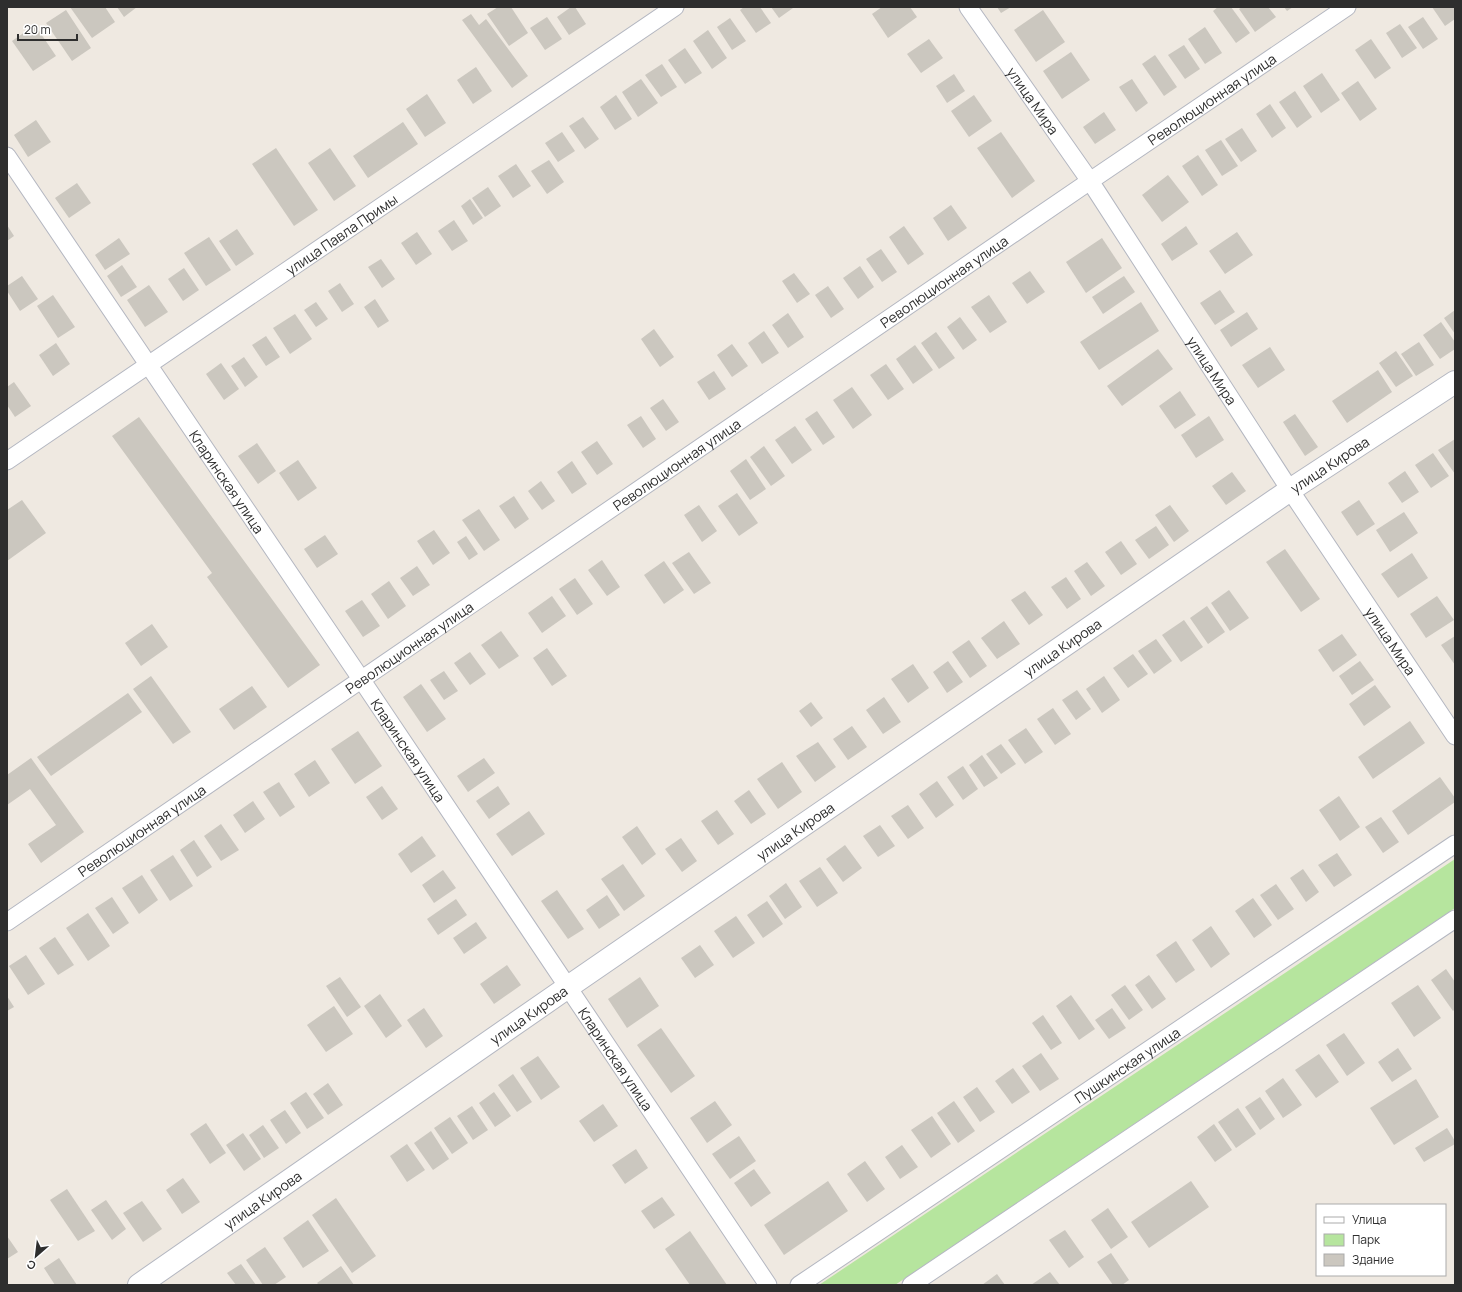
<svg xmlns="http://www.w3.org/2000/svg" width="1462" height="1292" font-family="Manrope,sans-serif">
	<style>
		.green { fill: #b6e59e }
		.building { fill: #cbc7bf }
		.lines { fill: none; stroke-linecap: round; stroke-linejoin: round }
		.street-casing { stroke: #b4b7c1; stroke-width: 19 }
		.secondary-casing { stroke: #b4b7c1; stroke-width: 24 }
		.street { stroke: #fff; stroke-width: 17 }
		.secondary { stroke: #fff; stroke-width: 22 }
		.labels { text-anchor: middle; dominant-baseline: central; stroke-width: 3.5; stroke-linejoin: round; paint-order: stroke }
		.street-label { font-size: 14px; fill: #2e2e2e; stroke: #fff }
	</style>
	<rect width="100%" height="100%" fill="#efe9e1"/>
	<path class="green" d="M1455,859v49l-560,377h-76z"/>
	<g class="building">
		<path d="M70,7h35l10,15 -23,16z"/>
		<path d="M117,7h20l-13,10z"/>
		<path d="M498,7h13l17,26 -19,13 -22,-32z"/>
		<path d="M571,7h4l11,17 -17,11 -12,-18z"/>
		<path d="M744,7h16l11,16 -15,10 -16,-23z"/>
		<path d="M771,7h21l1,1 -14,10z"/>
		<path d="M882,7h28l7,10 -29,21 -16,-24z"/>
		<path d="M997,7h14l-10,6z"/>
		<path d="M1218,7h13l19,26 -14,10 -23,-32z"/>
		<path d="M1242,7h26l8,10 -21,15 -16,-23z"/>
		<path d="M1284,7h9l-6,4z"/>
		<path d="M1432,7h23v12l-10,7z"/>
		<path d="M66,10l25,38 -19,13 -26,-38z"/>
		<path d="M1043,10l22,32 -29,20 -22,-32z"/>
		<path d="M471,14l8,11 7,-6 42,57 -16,12 -50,-68z"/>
		<path d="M547,17l15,22 -17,11 -15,-22z"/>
		<path d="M1423,17l15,22 -15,10 -15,-22z"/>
		<path d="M730,18l16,23 -14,9 -15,-23z"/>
		<path d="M1400,24l17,24 -15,10 -16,-25z"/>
		<path d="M35,25l21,31 -23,15 -21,-30z"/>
		<path d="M1205,27l17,26 -17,11 -17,-25z"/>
		<path d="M708,30l19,28 -15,11 -19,-28z"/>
		<path d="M929,39l14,19 -22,15 -14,-19z"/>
		<path d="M1371,39l20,29 -16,11 -20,-29z"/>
		<path d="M1184,45l16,24 -15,10 -17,-24z"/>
		<path d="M685,48l17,25 -17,11 -17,-24z"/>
		<path d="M1071,52l19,28 -28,19 -19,-28z"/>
		<path d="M1155,55l22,32 -13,9 -22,-32z"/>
		<path d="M662,64l15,23 -16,10 -16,-22z"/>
		<path d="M476,67l16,24 -19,13 -16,-24z"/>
		<path d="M1322,73l18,27 -19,13 -18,-27z"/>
		<path d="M954,74l11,17 -18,12 -11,-17z"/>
		<path d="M641,79l17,24 -20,14 -16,-25z"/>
		<path d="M1132,79l16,24 -12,9 -17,-25z"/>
		<path d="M1358,81l19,28 -17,12 -19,-28z"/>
		<path d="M1295,91l17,26 -15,11 -18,-26z"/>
		<path d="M427,94l19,29 -21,14 -19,-28z"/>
		<path d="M616,95l16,24 -17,11 -15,-23z"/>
		<path d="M974,95l18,26 -23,16 -18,-26z"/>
		<path d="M1270,104l16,24 -14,10 -16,-24z"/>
		<path d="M1104,112l12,18 -21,14 -12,-17z"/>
		<path d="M583,117l16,22 -14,10 -16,-23z"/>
		<path d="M36,120l15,22 -23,15 -14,-22z"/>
		<path d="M403,122l15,22 -50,34 -15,-22z"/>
		<path d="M1242,128l15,23 -16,11 -16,-23z"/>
		<path d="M562,132l13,19 -17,11 -13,-19z"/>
		<path d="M1001,132l34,49 -23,17 -35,-50z"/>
		<path d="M1221,140l17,26 -16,10 -17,-26z"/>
		<path d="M276,148l42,62 -24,16 -42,-62z"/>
		<path d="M330,148l26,38 -22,15 -26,-38z"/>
		<path d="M1198,155l20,30 -16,11 -20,-30z"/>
		<path d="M549,160l15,22 -17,12 -16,-23z"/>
		<path d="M516,164l15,22 -18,12 -15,-22z"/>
		<path d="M1168,175l21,27 -27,20 -20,-27z"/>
		<path d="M77,183l14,20 -22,15 -14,-20z"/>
		<path d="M488,187l13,19 -16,11 -13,-19z"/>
		<path d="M470,199l13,19 -10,7 -12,-19z"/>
		<path d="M951,205l16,23 -19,13 -15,-23z"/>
		<path d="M454,220l14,21 -16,10 -14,-20z"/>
		<path d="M7,225l7,11 -7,5z"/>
		<path d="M904,226l20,28 -16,11 -19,-28z"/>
		<path d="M1186,226l12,18 -26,17 -11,-17z"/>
		<path d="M237,229l17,25 -18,12 -17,-25z"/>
		<path d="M417,232l15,22 -16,11 -15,-22z"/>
		<path d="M1237,232l16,23 -28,19 -16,-23z"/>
		<path d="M209,237l22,33 -25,16 -22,-33z"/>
		<path d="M119,238l11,16 -25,16 -10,-15z"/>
		<path d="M1102,238l20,30 -36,25 -20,-31z"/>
		<path d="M881,249l16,23 -15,10 -16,-23z"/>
		<path d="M381,259l14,20 -13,9 -14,-21z"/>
		<path d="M122,265l15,22 -16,10 -14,-21z"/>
		<path d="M860,266l14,21 -16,12 -15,-21z"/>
		<path d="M184,268l15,22 -16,11 -15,-22z"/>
		<path d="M1030,271l15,21 -18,12 -15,-21z"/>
		<path d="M794,273l16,21 -13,9 -15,-22z"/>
		<path d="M22,276l16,23 -18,12 -13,-20v-5z"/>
		<path d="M1124,276l11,16 -32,22 -11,-17z"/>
		<path d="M340,283l14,21 -12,8 -14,-21z"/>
		<path d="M149,285l19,27 -23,15 -18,-27z"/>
		<path d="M828,286l16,23 -13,9 -16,-23z"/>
		<path d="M1220,290l15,22 -20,13 -15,-22z"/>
		<path d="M53,295l22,32 -17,11 -21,-32z"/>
		<path d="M989,295l18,27 -17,11 -19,-26z"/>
		<path d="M375,299l14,22 -11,7 -14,-21z"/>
		<path d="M316,302l12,17 -12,8 -12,-17z"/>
		<path d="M1141,302l18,29 -60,39 -19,-28z"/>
		<path d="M1455,310v24l-11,-16z"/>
		<path d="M1247,312l11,17 -27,18 -11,-17z"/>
		<path d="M788,313l16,24 -16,11 -16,-23z"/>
		<path d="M295,314l17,25 -22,15 -17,-26z"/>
		<path d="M960,317l17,23 -14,10 -16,-23z"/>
		<path d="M1441,322l14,20v7l-15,10 -17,-24z"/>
		<path d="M654,329l20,28 -14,10 -19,-28z"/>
		<path d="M764,331l15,22 -17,11 -14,-21z"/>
		<path d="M936,332l19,26 -16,11 -18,-26z"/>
		<path d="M266,336l14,21 -14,9 -14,-21z"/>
		<path d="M1419,342l15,23 -18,11 -15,-22z"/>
		<path d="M56,343l14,21 -17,12 -14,-21z"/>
		<path d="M732,344l16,22 -16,11 -15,-22z"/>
		<path d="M915,345l18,25 -20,14 -17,-25z"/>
		<path d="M1270,347l15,23 -27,18 -16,-23z"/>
		<path d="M1158,349l15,20 -51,37 -15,-20z"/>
		<path d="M1396,351l17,25 -17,11 -17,-24z"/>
		<path d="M244,357l14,20 -13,10 -14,-21z"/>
		<path d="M221,363l18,26 -15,11 -18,-26z"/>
		<path d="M886,364l18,25 -16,11 -18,-25z"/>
		<path d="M1378,370l14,22 -45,31 -15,-22z"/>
		<path d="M714,371l12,18 -17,11 -12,-18z"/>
		<path d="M14,382l17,24 -16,11 -8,-12v-18z"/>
		<path d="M852,387l20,28 -19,14 -20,-29z"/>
		<path d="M1180,391l16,24 -21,14 -16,-23z"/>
		<path d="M663,399l16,23 -13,9 -16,-23z"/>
		<path d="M817,411l18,26 -12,8 -18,-26z"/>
		<path d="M1295,414l23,33 -13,9 -22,-34z"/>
		<path d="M641,416l15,23 -13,9 -16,-23z"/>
		<path d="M1209,416l15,24 -28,18 -15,-23z"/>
		<path d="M139,417l181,248 -32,23 -81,-111 5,-4 -100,-137z"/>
		<path d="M795,426l17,24 -20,14 -17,-24z"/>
		<path d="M1455,439v35l-17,-24z"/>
		<path d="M597,441l16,23 -16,11 -16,-23z"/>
		<path d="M257,443l19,28 -18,13 -20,-28z"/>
		<path d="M764,446l21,30 -14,10 -21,-29z"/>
		<path d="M1433,453l16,23 -18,12 -16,-23z"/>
		<path d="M746,459l20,30 -16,11 -20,-29z"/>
		<path d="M298,460l19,28 -19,13 -19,-28z"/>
		<path d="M572,461l15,23 -15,10 -15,-22z"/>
		<path d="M1405,471l14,21 -17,11 -14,-20z"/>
		<path d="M1232,472l14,19 -20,14 -14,-19z"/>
		<path d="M541,481l14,20 -13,9 -14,-19z"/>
		<path d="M737,493l21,30 -19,13 -21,-30z"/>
		<path d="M514,496l15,23 -14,10 -16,-23z"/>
		<path d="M22,500l24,33 -39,28v-51z"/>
		<path d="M1359,500l16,24 -18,12 -16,-24z"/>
		<path d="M699,505l18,26 -15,11 -18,-27z"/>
		<path d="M1170,505l19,26 -15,11 -19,-27z"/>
		<path d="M479,509l21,31 -16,11 -22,-31z"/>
		<path d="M1404,512l14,21 -28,19 -14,-22z"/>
		<path d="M1156,526l13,19 -20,14 -14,-19z"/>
		<path d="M434,530l16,23 -17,12 -16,-24z"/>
		<path d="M325,535l13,19 -21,14 -13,-19z"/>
		<path d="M466,536l12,18 -9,6 -12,-18z"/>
		<path d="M1121,541l16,23 -16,11 -16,-23z"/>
		<path d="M1285,549l35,50 -19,13 -35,-50z"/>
		<path d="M689,552l22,31 -17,11 -22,-31z"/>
		<path d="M1412,553l16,25 -30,20 -17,-24z"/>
		<path d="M602,560l18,27 -13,9 -19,-26z"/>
		<path d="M664,561l20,29 -20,14 -20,-29z"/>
		<path d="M1087,562l18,24 -14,10 -17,-25z"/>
		<path d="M417,566l13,19 -17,11 -13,-18z"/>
		<path d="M1066,577l15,22 -14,10 -16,-22z"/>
		<path d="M575,578l18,26 -16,11 -18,-26z"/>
		<path d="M389,581l17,25 -18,13 -17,-25z"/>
		<path d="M1229,590l20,28 -19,13 -19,-28z"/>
		<path d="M1025,591l18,24 -14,10 -18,-25z"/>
		<path d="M552,596l14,20 -24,17 -14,-20z"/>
		<path d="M1437,596l17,24 -28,18 -16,-24z"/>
		<path d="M362,600l18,26 -17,11 -18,-26z"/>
		<path d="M1207,606l18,26 -17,12 -18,-26z"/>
		<path d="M1184,620l19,27 -22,15 -19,-27z"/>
		<path d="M1004,621l16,23 -23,15 -16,-21z"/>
		<path d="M152,624l16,23 -27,19 -16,-23z"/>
		<path d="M501,631l18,25 -20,13 -18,-24z"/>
		<path d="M1342,634l15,21 -24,17 -15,-22z"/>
		<path d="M1455,636v29l-14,-20z"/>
		<path d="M1156,639l16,22 -18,13 -16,-23z"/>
		<path d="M969,640l18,26 -17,12 -18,-26z"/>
		<path d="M547,648l20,28 -15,10 -19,-28z"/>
		<path d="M470,652l16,22 -16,11 -16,-22z"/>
		<path d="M1133,654l15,20 -20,14 -15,-20z"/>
		<path d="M948,661l15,21 -16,11 -14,-21z"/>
		<path d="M1360,661l14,19 -22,15 -13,-19z"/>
		<path d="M913,664l16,24 -21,15 -17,-24z"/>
		<path d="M444,671l14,20 -14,9 -14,-20z"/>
		<path d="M151,676l40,56 -18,12 -40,-55z"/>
		<path d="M1104,676l16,24 -18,13 -16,-24z"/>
		<path d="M421,684l25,35 -19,13 -24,-35z"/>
		<path d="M1375,685l16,22 -27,19 -15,-22z"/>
		<path d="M252,686l15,21 -33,23 -15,-21z"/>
		<path d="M1077,690l14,19 -15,11 -14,-20z"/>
		<path d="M128,693l14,19 -91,64 -14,-19z"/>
		<path d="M884,697l17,25 -18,12 -17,-24z"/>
		<path d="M811,702l12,16 -12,9 -12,-16z"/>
		<path d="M1053,708l18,26 -16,11 -18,-26z"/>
		<path d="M1410,721l15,22 -52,36 -15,-22z"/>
		<path d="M852,726l15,21 -19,13 -15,-21z"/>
		<path d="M1026,728l17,24 -18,12 -17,-24z"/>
		<path d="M358,731l24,35 -27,18 -24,-35z"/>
		<path d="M818,742l18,25 -21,15 -19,-26z"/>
		<path d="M1001,744l15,20 -15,10 -15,-20z"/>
		<path d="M982,755l16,23 -14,9 -15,-22z"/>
		<path d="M31,758l53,74 -43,31 -13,-19 28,-19 -26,-36 -23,16v-30z"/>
		<path d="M484,758l11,15 -27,19 -11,-16z"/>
		<path d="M315,760l15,23 -21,14 -15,-23z"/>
		<path d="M782,762l20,30 -24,17 -21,-30z"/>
		<path d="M963,766l15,23 -15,11 -16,-23z"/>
		<path d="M1440,777l15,21v4l-47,33 -16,-24z"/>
		<path d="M937,781l17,24 -18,13 -17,-24z"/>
		<path d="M279,782l16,25 -15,10 -17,-25z"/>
		<path d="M382,786l16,23 -16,11 -16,-23z"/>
		<path d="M498,786l12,18 -21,15 -13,-18z"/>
		<path d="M749,790l17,24 -15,10 -17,-23z"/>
		<path d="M1339,796l21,31 -20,14 -21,-31z"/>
		<path d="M253,801l12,18 -20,14 -12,-18z"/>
		<path d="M908,805l16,23 -16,11 -17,-23z"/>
		<path d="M717,810l17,24 -16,11 -17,-24z"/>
		<path d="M529,811l16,23 -33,22 -16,-22z"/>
		<path d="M1381,817l18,25 -16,11 -18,-26z"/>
		<path d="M221,824l18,26 -18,11 -17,-25z"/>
		<path d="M880,825l15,21 -17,11 -15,-21z"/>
		<path d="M637,826l19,28 -14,11 -20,-28z"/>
		<path d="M422,836l14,20 -25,17 -13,-19z"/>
		<path d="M681,838l16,23 -15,11 -17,-23z"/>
		<path d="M194,840l18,27 -15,10 -17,-27z"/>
		<path d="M845,845l17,23 -19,14 -17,-23z"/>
		<path d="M1337,853l15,22 -18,12 -16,-22z"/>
		<path d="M173,855l20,31 -23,15 -20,-31z"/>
		<path d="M623,864l22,32 -21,15 -23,-32z"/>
		<path d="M820,867l18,26 -21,14 -18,-26z"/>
		<path d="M1303,869l16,23 -13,10 -16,-24z"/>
		<path d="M443,870l13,18 -22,15 -12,-18z"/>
		<path d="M142,875l16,25 -19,14 -17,-26z"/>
		<path d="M786,883l16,24 -17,12 -16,-23z"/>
		<path d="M1276,884l18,25 -16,11 -18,-25z"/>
		<path d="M557,890l27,39 -16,10 -27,-38z"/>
		<path d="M607,895l13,20 -21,14 -13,-19z"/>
		<path d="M112,897l17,26 -16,11 -18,-26z"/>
		<path d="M1253,898l19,27 -18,13 -19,-27z"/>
		<path d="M456,899l11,16 -29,20 -11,-16z"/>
		<path d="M767,901l16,23 -20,14 -16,-23z"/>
		<path d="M88,913l22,33 -22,15 -22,-33z"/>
		<path d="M736,916l19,27 -22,15 -19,-27z"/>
		<path d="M476,922l11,16 -23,16 -11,-16z"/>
		<path d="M1211,926l19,28 -19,14 -19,-28z"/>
		<path d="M55,937l19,28 -16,10 -19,-27z"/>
		<path d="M1176,941l19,29 -19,13 -20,-28z"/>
		<path d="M700,945l14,20 -19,13 -14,-20z"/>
		<path d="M26,955l19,29 -17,11 -19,-29z"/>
		<path d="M507,965l14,20 -27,19 -14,-20z"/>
		<path d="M1446,969l9,13v27l-2,2 -22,-31z"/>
		<path d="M1149,975l17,24 -14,10 -17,-24z"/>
		<path d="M340,977l21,30 -14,10 -21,-31z"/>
		<path d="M640,977l19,29 -32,22 -19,-29z"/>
		<path d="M1125,985l18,25 -14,10 -18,-25z"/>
		<path d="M1418,985l23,33 -27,19 -23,-34z"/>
		<path d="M380,994l22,32 -16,12 -22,-32z"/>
		<path d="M1071,995l24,34 -16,11 -23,-34z"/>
		<path d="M7,996l7,11 -7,4z"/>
		<path d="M334,1006l19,28 -27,18 -19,-27z"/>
		<path d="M424,1008l19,28 -17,12 -19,-28z"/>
		<path d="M1112,1008l14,20 -17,11 -14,-19z"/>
		<path d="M1043,1015l19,28 -11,7 -19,-27z"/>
		<path d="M661,1028l34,48 -24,17 -34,-48z"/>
		<path d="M1344,1033l21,30 -18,13 -21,-31z"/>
		<path d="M1398,1048l14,21 -20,13 -14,-20z"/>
		<path d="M1041,1053l18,26 -19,12 -18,-25z"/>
		<path d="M1319,1054l20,28 -23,16 -21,-28z"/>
		<path d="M538,1056l22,31 -19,13 -21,-32z"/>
		<path d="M1013,1068l17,24 -18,12 -17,-23z"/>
		<path d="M513,1074l19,28 -15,10 -19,-27z"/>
		<path d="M1283,1078l19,27 -19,13 -18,-27z"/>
		<path d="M1416,1079l23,38 -45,28 -24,-37z"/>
		<path d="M328,1083l15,22 -15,10 -15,-21z"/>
		<path d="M977,1087l18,25 -15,10 -17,-25z"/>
		<path d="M306,1092l18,26 -17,11 -17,-26z"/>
		<path d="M494,1092l17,24 -16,11 -16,-24z"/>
		<path d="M1260,1097l15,22 -15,11 -15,-23z"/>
		<path d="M715,1101l17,24 -25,18 -17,-25z"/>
		<path d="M954,1101l21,30 -17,12 -21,-30z"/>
		<path d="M603,1104l15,22 -24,16 -15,-21z"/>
		<path d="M472,1106l16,24 -15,10 -16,-24z"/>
		<path d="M1238,1108l18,26 -20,14 -18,-26z"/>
		<path d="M285,1110l16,23 -15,11 -16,-24z"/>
		<path d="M932,1116l19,28 -20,14 -20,-28z"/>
		<path d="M450,1117l18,26 -16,11 -18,-26z"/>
		<path d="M206,1123l20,30 -16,11 -20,-30z"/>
		<path d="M1214,1124l18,26 -17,12 -18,-25z"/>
		<path d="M263,1125l16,23 -15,10 -15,-23z"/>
		<path d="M1447,1128l8,13v3l-31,18 -9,-14z"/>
		<path d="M431,1131l18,28 -16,11 -19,-27z"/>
		<path d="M243,1133l18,26 -17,12 -18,-26z"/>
		<path d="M739,1136l17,25 -26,18 -18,-25z"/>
		<path d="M407,1144l18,26 -18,12 -17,-26z"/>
		<path d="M902,1145l16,22 -18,12 -15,-22z"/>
		<path d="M636,1149l12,19 -23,16 -13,-19z"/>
		<path d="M865,1161l20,28 -18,13 -20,-28z"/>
		<path d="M754,1169l17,24 -20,14 -17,-24z"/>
		<path d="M183,1178l17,24 -18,12 -16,-24z"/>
		<path d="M828,1181l20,30 -64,44 -20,-30z"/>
		<path d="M1191,1181l18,26 -60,41 -18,-26z"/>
		<path d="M67,1189l28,42 -17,10 -28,-41z"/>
		<path d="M662,1197l13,18 -21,14 -13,-18z"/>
		<path d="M336,1198l40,58 -24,17 -40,-58z"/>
		<path d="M106,1200l20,29 -14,11 -21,-30z"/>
		<path d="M142,1201l20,28 -19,13 -20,-29z"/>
		<path d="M1108,1208l20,29 -17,12 -20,-29z"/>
		<path d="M308,1220l21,31 -26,17 -20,-30z"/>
		<path d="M1065,1230l19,27 -15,11 -20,-28z"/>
		<path d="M690,1231l37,54h-37l-25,-36z"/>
		<path d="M7,1236l11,16 -11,7z"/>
		<path d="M265,1247l21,30 -12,8h-11l-17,-25z"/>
		<path d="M1111,1253l18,27 -7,5h-9l-16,-23z"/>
		<path d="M59,1258l18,27h-22l-11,-17z"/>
		<path d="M241,1264l15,21h-20l-9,-12z"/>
		<path d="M341,1266l13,19h-35l-2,-2z"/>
		<path d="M1050,1272l10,13h-29z"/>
		<path d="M997,1274l8,11h-23z"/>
	</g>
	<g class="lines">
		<defs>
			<g id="street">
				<path id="s1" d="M968,7l122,174 200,309 165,246"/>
				<path id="s2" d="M7,156l354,523 407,606"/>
				<path id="s3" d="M7,461l668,-454"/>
				<path id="s4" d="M7,922l1083,-741 257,-174"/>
				<path id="s5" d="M799,1285l656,-441"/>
				<path d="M911,1285l544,-366"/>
			</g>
			<g id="secondary">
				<path id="s6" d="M139,1285l429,-298 722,-497 165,-108"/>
			</g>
		</defs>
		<use href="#street" class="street-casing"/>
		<use href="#secondary" class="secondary-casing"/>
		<use href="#street" class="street"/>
		<use href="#secondary" class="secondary"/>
	</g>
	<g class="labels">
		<g class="street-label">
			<text stroke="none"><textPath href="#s4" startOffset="1459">Революционная улица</textPath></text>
			<text stroke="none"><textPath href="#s1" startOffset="114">улица Мира</textPath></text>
			<text stroke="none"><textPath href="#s3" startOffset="404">улица Павла Примы</textPath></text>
			<text stroke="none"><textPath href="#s4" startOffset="1135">Революционная улица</textPath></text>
			<text stroke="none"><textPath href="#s1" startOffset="438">улица Мира</textPath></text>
			<text stroke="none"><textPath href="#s4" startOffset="811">Революционная улица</textPath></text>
			<text stroke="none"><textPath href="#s6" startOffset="1446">улица Кирова</textPath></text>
			<text stroke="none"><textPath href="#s2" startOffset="393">Кларинская улица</textPath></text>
			<text stroke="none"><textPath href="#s1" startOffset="762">улица Мира</textPath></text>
			<text stroke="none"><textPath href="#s4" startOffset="487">Революционная улица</textPath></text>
			<text stroke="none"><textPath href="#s6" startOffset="1122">улица Кирова</textPath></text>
			<text stroke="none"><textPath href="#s2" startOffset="717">Кларинская улица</textPath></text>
			<text stroke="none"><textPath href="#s4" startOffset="163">Революционная улица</textPath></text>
			<text stroke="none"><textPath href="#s6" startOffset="798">улица Кирова</textPath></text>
			<text stroke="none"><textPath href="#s6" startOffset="474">улица Кирова</textPath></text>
			<text stroke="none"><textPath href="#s2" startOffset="1089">Кларинская улица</textPath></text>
			<text stroke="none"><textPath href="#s5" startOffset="395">Пушкинская улица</textPath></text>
			<text stroke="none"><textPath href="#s6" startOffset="150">улица Кирова</textPath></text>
		</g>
	</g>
	<rect width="1462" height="1292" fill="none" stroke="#2e2e2e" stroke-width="16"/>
	<rect x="1316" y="1204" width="130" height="72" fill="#ffffff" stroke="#ababab"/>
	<rect x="1324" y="1217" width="20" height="6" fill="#ffffff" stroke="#ababab"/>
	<text x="1352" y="1224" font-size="12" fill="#2e2e2e">Улица</text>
	<rect x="1324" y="1234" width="20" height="12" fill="#b6e59e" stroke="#ababab"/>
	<text x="1352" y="1244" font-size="12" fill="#2e2e2e">Парк</text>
	<rect x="1324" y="1254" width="20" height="12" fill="#cbc7bf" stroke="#ababab"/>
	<text x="1352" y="1264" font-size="12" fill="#2e2e2e">Здание</text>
	<g transform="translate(36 1256) rotate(208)" stroke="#ffffff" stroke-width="3" paint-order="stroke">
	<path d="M0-3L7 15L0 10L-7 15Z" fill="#2e2e2e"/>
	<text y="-6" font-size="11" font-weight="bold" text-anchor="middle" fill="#2e2e2e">С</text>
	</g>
	<path d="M18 34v6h59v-6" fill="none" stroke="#2e2e2e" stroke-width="2"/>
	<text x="24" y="34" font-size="12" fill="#2e2e2e" stroke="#ffffff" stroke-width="3" paint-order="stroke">20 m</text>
</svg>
